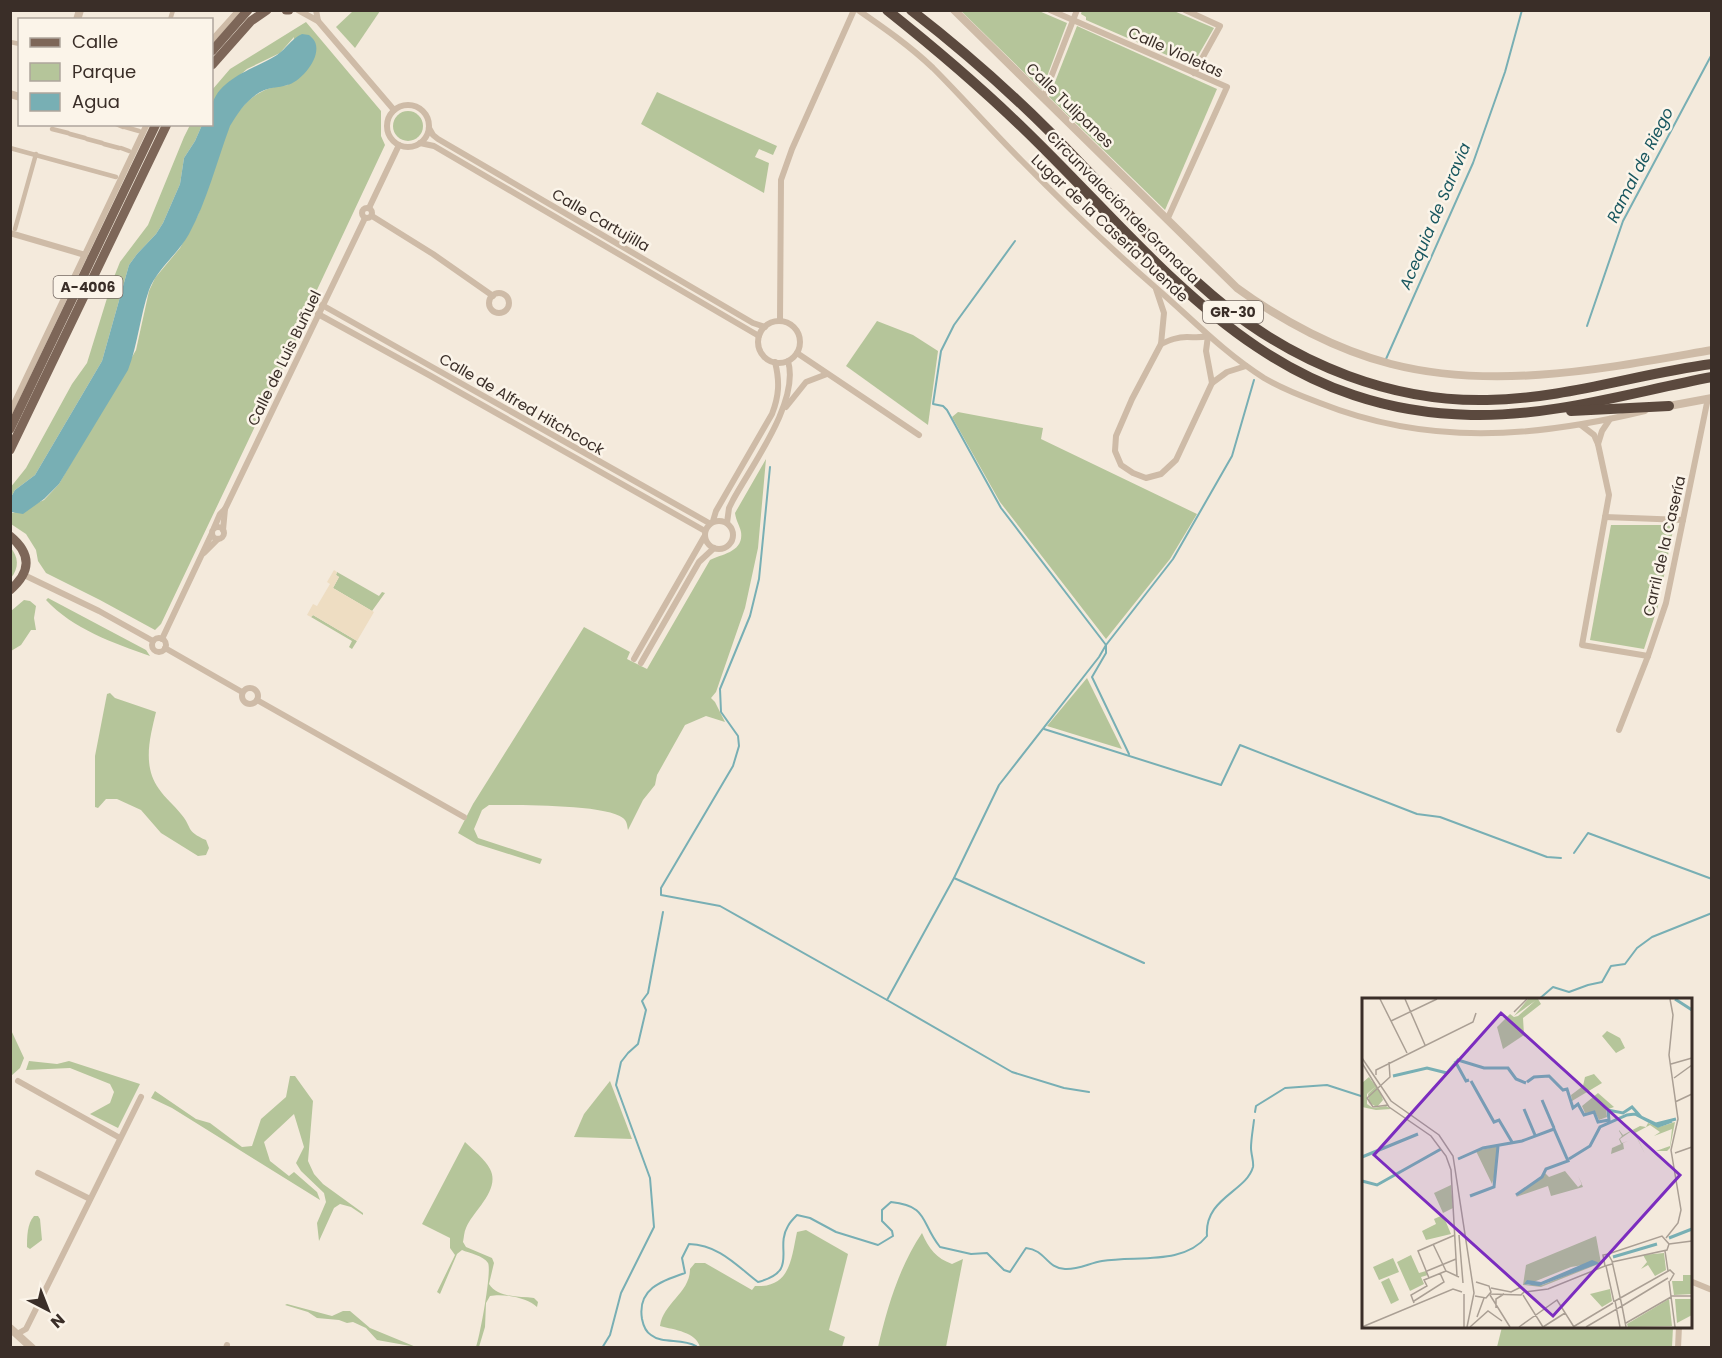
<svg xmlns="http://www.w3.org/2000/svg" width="1722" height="1358" font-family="Poppins,sans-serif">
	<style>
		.green { fill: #b5c59a }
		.plaza { fill: #eeddc2 }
		.water { fill: #78afb4 }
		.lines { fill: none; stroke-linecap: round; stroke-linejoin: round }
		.stream { stroke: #78afb4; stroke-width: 2 }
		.pedestrian { stroke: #cebba7; stroke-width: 4.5 }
		.minor { stroke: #cebba7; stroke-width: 6 }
		.tertiary { stroke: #cebba7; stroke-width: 8 }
		.primary { stroke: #7d6658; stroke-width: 9 }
		.motorway { stroke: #5b493e; stroke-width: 10 }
		.labels { text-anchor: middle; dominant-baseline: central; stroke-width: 5; stroke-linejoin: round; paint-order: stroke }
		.shield { fill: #fbf4e9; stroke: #746962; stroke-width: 1.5 }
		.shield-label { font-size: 14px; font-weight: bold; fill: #3a2e28 }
		.street-label { font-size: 15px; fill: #3a2e28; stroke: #fbf4e9 }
		.water-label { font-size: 16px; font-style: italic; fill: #19575f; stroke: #fbf4e9 }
		.inset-river { fill: none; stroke: #78afb4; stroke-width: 3 }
		.inset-road { fill: none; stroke: #aa9f94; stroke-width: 1.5 }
		.view { fill: #7b2cbf; fill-opacity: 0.15; stroke: #7b2cbf; stroke-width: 3 }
		.inset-edge { fill: none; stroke: #3a2e28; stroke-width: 3 }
	</style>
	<rect width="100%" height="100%" fill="#f4eadc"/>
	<g class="green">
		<path d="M1082,10l92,1 40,17 -22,38 -106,-46v-3l-5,-3z"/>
		<path d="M353,11h27l-25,37 -19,-21z"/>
		<path d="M961,11h78l28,12 -25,67z"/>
		<path d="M306,22l75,89v25l4,9 -69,147 2,2 -157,330 -6,6 -55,-30 -54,-27 -8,-12 -2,-11 -10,-16 -15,-10 -1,-12 3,1 31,-13 15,-16 77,-134 13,-59 6,-13 25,-30 18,-33 31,-89c15,-25 30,-39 59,-41l6,-48 -14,16 -33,16 -28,24 -7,12v-15l18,-21z"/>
		<path d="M1077,26l140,63 -52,121 -116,-113z"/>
		<path d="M657,92l120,54 -4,9 -14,-6 -4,8 14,6 -5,30 -123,-69z"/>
		<circle cx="408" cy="126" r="15"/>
		<path d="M190,125h12l-7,16 -11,17 -4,26 -17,39 -7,11 -19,20 -8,11 -27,96 -67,114 -20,15 -4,7 -1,-9 16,-20 46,-84 15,-21 25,-81 8,-20 28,-37 36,-88z"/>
		<path d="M877,321l36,14 25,16 -10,74 -82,-59z"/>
		<path d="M958,412l85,16 -2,11 156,75 -27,45 -64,80 -106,-137 -48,-85z"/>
		<path d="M766,459l-8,89 -13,60 -29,84 -5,6 4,4 10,20 -19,-6 -21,9 -28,50 -2,10 -12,15 -15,30c-1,-5 -1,-9 -5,-12 -17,-14 -109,-13 -134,-13l-7,5 -8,19 4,9 64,21 -2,5 -63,-20 -19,-11 15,-29 111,-177 46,25 -3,7 20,10 63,-109c12,-6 34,-8 31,-28 -1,-6 -5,-11 -6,-19z"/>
		<path d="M1611,525h63l-16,81 -14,43 -54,-9z"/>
		<path d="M10,547c9,10 9,21 1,31z"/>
		<path d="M337,572l42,24 3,-4 3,1 -13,18 -39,-23 6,-11 -3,-2z"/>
		<path d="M48,598l98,52 4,6c-37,-13 -77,-27 -104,-56z"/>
		<path d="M24,600l6,1 6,5 -2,12 2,12h-5l-10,15 -10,6v-40z"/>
		<path d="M313,615l44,26 -5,8 -3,-2 3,-6 -41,-24z"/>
		<path d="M1087,678l35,71 -75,-23z"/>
		<path d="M110,693l5,5 41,14c-6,25 -14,54 3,77 6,9 15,16 22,25 12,14 4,17 25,26l3,8 -3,7 -8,1 -37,-23 -20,-23 -24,-11h-11l-8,9 -3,-1v-51l12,-62z"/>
		<path d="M11,1030l13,28 -4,10 -9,8z"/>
		<path d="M29,1061l28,3 12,-3 71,23 -22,44 -28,-14 20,-11 4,-11 -4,-8 -40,-16 -44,2z"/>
		<path d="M290,1076h5l18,25 -5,60 6,13 9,10 40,29v2l-12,-8 -11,-3 -6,4 -15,33 -2,-18 9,-21 -2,-9 -23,-22 -5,-8 8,-16 -10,-33 -30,28 6,19 19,15 5,-4 23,20 3,8 -148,-92 -21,-10 4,-7 41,28 14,4 32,24 10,-1 9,-27 25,-22z"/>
		<path d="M610,1081l22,58 -58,-2 10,-23z"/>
		<path d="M465,1142c8,8 20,17 25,27 11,21 -17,42 -24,59 -2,4 -2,9 -3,14l3,5 26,11 2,5 -5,21c9,14 30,12 45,14l4,4 -1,5c-9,-9 -34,-14 -47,-11l-4,7 -1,24 -6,20h-3c4,-11 16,-76 12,-84 -4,-7 -19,-10 -26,-13l-5,4 -17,40 -3,-2 18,-37 -5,-7v-10l-28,-14z"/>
		<path d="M34,1216h4l2,3 2,21 -12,9 -3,-2c0,-10 0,-23 7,-31z"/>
		<path d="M806,1230l42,24 -19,76 16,7 -3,10h-142c-4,-15 -25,-17 -40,-21 3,-23 30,-33 30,-57l5,-6h10l47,27 3,-4c35,2 36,-26 42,-54z"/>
		<path d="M922,1233c7,16 14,25 30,31l11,-5 -17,88h-68c9,-39 21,-80 44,-114z"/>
		<path d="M287,1304l45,12 11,-5h7l20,17 46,19 -39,-7 -11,-12 -13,-6 -6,1 -8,-3 -22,-2 -9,-6 -23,-7z"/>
		<path d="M1502,1327h171l-1,20h-175z"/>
	</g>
	<path class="plaza" d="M334,570l3,2 -1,3 3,2 -6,11 41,24 -17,29 -44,-26 -2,2 -4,-2 6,-11 4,2 13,-22 -3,-2z"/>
	<path class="water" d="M302,34l7,1c2,2 5,4 6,7 7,15 -14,40 -28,43 -13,4 -17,1 -30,9 -12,8 -20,20 -27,32 -13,35 -23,75 -41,108 -11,20 -32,35 -40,56 -9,26 -11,54 -21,80l-69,114 -15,15 -21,15 -12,-2v-15l4,-7 20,-15 67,-114 27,-96 8,-11 19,-20 7,-11 17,-39 4,-26 11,-17 7,-16 10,-1c0,-5 -2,-13 0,-18 6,-28 45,-38 65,-51 10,-7 14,-16 25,-21z"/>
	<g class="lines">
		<g class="stream">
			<path d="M1015,241l-61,84 -13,26 -8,53 10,2 4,4 54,98 105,137v8l-14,24 37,77"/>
			<path d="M1587,326l36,-105 89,-167"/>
			<path d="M1386,359l87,-196 32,-91 17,-62"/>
			<path d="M770,467l-11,112 -9,37 -30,73 1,23 17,24 1,10 -6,20 -72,122v7l59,11 167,94 67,-122 45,-93 100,-128 7,-12 67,-86 59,-103 22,-76"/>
			<path d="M1044,729l177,56 19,-40 177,69 23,3 107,40 14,1"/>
			<path d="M1574,853l14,-20 124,46"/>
			<path d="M954,878l190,85"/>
			<path d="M887,1000l125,72 52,16 25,4"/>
			<path d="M1538,1000l15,-13 16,5 19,-7 14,-3 9,-16 14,-2 12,-16 15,-11 60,-24"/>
			<path d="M1255,1112l1,-6 29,-18 42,-3 37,12"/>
			<path d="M602,1348l8,-13 11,-42 33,-66 -4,-49 -34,-93 5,-23 7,-9 10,-9 8,-34 -4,-9 6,-8 15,-81"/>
			<path d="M695,1348l1,-2c-14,-8 -34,-2 -45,-11 -5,-3 -8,-11 -9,-16 -5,-30 19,-38 43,-46l-3,-15 7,-14c30,1 47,21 69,38 42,-11 16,-33 30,-56 2,-4 6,-8 9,-11l13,3 26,14 42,13 15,-9 -1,-5 -10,-10v-11l9,-8c38,4 29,20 49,45l31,7 16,-1 17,17 6,2 16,-24c20,2 20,20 39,21 12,1 25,-6 37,-8 34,-6 81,5 105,-25 -3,-38 39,-44 46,-69 1,-5 -2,-13 -2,-19 0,-9 2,-19 3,-28"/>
		</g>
		<g class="pedestrian">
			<path d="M170,20l3,-10"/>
			<path d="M10,42l10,2"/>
			<path d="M116,124l7,3"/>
			<path d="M125,127l14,4"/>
			<path d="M52,129l16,4"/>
			<path d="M70,134l15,4"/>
			<path d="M87,139l15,4"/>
			<path d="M104,144l15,4"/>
			<path d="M10,148l106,29"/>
			<path d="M121,148l8,3"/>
			<path d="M15,229l21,-75"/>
		</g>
		<g class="minor">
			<path d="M298,10l20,11 76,89"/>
			<path d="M316,10l2,11"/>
			<path d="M858,10c26,18 52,36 75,58 30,30 58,62 88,92 43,44 88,87 134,127 36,31 68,65 109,91 17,10 37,18 56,25 108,43 213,35 325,8"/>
			<path d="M1050,10l177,77 -60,133"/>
			<path d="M1185,10l35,16 -26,47"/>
			<path d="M212,40l27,-30"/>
			<path d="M1043,98l34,-88"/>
			<circle cx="408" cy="126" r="21"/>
			<path d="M429,128l4,7 5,4 315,184 12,4"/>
			<path d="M420,143l14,3 325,190"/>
			<circle cx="367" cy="213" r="5"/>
			<path d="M369,208l30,-63"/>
			<path d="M372,216l61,38 60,42"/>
			<path d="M10,233l75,22"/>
			<path d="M1156,289l8,24 -3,31 -29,55 -16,37 -1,15 6,14 12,8 13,5 15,-4 15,-14 36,-77 15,-11 19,-6"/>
			<circle cx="499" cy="303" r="10"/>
			<path d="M322,305l387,218"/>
			<path d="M318,314l111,61 276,156"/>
			<path d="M780,321l1,-141 11,-31 62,-139"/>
			<circle cx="779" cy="342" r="21"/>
			<path d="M1161,344c9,-4 16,-7 26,-7 8,0 13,1 21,-1l-2,15 6,32"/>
			<path d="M797,353l122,82"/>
			<path d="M786,407l20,-25 21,-8"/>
			<path d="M10,412l137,-288"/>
			<path d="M1581,425l13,10 4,9 11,51 -27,150 66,11"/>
			<path d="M1598,444l4,-13 8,-12"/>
			<path d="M1605,517l78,3"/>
			<circle cx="719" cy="535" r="14"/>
			<path d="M713,521l3,-10 56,-97c7,-18 8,-32 3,-52"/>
			<path d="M727,523l2,-15 4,-8c19,-35 67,-99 55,-139"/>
			<circle cx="218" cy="533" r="6"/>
			<path d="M214,528l6,-14 5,-5 140,-291"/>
			<path d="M223,530l2,-21"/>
			<path d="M204,553l14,-14"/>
			<path d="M24,575l75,36 54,30"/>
			<circle cx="159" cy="645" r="7"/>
			<path d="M162,639l50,-106"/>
			<path d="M165,648l77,44"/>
			<path d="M634,659l70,-122"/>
			<path d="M641,663l58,-101 15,-14"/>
			<circle cx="250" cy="696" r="8"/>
			<path d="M257,700l207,117"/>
			<path d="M1619,730l29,-74 18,-53 42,-205"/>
			<path d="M18,1081l102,57"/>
			<path d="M38,1173l52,26"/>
			<path d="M1690,1281l22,9"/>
			<path d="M17,1334l9,-5 115,-232"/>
			<path d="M226,1348l1,-3"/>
			<path d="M1678,1348l1,-22"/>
		</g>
		<g class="tertiary">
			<path d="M954,10l283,278c45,33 100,62 154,76 105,27 216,4 321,-14"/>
			<path d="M77,20l3,-10"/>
			<path d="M10,94l10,3"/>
			<path d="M1669,406l43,-8"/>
			<path d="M10,1328l22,20"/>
		</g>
		<g class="primary">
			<path d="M286,10h3"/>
			<path d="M212,51l36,-41"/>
			<path d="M212,65l39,-44 16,-11"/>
			<path d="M10,429l146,-305"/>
			<path d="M10,450l157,-326"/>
			<path d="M10,536c22,18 21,36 0,54"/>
		</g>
		<g class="motorway">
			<path d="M887,10c49,39 96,79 140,122 135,131 236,279 444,283 81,2 161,-23 241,-38"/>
			<path d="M911,10c49,38 95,78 139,122 58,58 111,122 175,174 74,59 167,96 262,94 77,-1 149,-26 225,-36"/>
			<path d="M1571,411l98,-5"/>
		</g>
	</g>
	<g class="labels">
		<g class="shield">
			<rect x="53.5" y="276" width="69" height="22" rx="4.5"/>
			<rect x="1203" y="301" width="60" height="22" rx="4.5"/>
		</g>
		<g class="shield-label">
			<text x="88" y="287">A-4006</text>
			<text x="1233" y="312">GR-30</text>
		</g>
		<g class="street-label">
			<text transform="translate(1176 52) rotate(24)">Calle Violetas</text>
			<text transform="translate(1070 105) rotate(44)">Calle Tulipanes</text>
			<text transform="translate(1123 207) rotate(45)">Circunvalación de Granada</text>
			<text transform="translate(601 220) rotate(30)">Calle Cartujilla</text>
			<text transform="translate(1110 228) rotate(43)">Lugar de la Caseria Duende</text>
			<text transform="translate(284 358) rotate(-64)">Calle de Luis Buñuel</text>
			<text transform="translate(522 404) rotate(30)">Calle de Alfred Hitchcock</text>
			<text transform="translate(1664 546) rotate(-77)">Carril de la Casería</text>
		</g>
		<g class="water-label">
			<text transform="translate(1640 165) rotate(-63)">Ramal de Riego</text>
			<text transform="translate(1435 216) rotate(-67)">Acequia de Saravia</text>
		</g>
	</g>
	<g transform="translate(1362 998)">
		<rect width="330" height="330" fill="#f4eadc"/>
		<path d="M166,1h10l3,5 -18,14 1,17 -21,14 -6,-22 13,-13 4,3 4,-1 17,-15 -21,15zM245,33l13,7 5,10 -9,5 -14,-17zM6,74l13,22 2,6 -6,7 -8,-4 -1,-9 8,-8 -9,8v10l6,4 13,-2 5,3 -15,1 -14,-3v-24l7,-6 5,7zM232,76l8,9 -30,18 -1,-6 12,-9 2,-9zM236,95l16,14 -8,3 1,7 -8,3 -4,-8 -10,1 -3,-7zM313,124l-5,26 -3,3h-11l14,-5 2,-17 -18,7 6,-4 -10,-7 -15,8 10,21 -12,-24 -13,9 2,4 6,-2 -5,2 1,6 -13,5 1,-6 9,-4 -2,-5 3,-3 -3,-5v-1l4,5 17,-9 6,1 2,-4 11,4zM136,148l-2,24 -4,14 -16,-33zM203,173l13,16 4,-3 -4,-8 5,11 -32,9 -3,-10 -32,11 29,-24 4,4zM89,187l2,23 -10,5 -9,-20zM81,217l8,19 -25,6 -4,-9 14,-7 -2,-5zM234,238l5,27 -60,24 -18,-2 3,-20zM238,264l-58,23h-16l45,-18zM302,255l2,17 -11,6 -7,-11 -7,4 6,-7 -4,-7zM49,257l8,18 7,-2 2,4 -7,2 3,7 -14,7 -13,-29zM31,260l6,14 -20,8 -6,-13zM321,277h9v19l-18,1 -2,-14h11zM27,280l10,22 -8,4 -10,-22zM248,291l2,12 -10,6 -12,-13zM307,301l3,27 -44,1 -1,-3zM313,301h17v16l-15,8z" fill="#b5c59a" fill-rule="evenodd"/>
		<path d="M230,262l8,3 -61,23 -15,-2 3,-4 14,2z" fill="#78afb4"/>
		<path class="inset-river" d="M313,1l17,11M93,63l11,20 3,-1M31,78l34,-8 20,5 11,-13 26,8h24l8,11 10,4M109,83l23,41 5,-2 13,22M165,84l7,-5 15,-1 14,14 4,-1 6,19 5,-4 6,11 10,-3 4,10 11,-2 -1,-10 15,3 9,-6 9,10 15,7 20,-5M180,102l12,28M162,111l11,26M0,159l56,-23M96,161l25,-11 39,-7 32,-12 14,32 -22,8 -4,8 -26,18M207,161l21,-13 10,-19 27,-12 8,-1 23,12 14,-5M0,183l15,4 64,-36M108,198l24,-9 4,-41M307,240l23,-9M251,259l44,-13"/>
		<path class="inset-road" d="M18,1l27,54M43,1l20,46M152,14l13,-13M29,23l46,-22M0,60l29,43 48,34 14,21 21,137 -7,34M0,65l27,44 42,29 15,20 5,14 6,106M309,66l21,-6M14,77v-5l97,-48 3,-9M312,80l18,-13M313,104l17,-8M26,107l-15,2 -6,-9 23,-21 -1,-15M313,155l17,-6M97,237l4,48M304,240l12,-15 3,-13 -10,-60 7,-31 -9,-64 4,-40 -3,-16M71,246l13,27 13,6M307,246l23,-3M303,253l3,20M246,256l54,-18 7,8 -2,6 -55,12M244,268l8,36M65,273l29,-12M67,280l-11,-27 37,-16M307,283l6,46M163,294l23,-3 57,-23M102,296v33M128,296l31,1 4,-4 -4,-4 -10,5 -20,-4M128,297l20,32M161,297l20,32M113,298l11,2 5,-6 -2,-6 -13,-4M309,298h21M52,303l30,-19 -4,-9M52,305l-3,-8 16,-9 -3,-6 22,-9M260,308l46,-28M260,308l4,21M134,310v-9l8,-5M115,319l7,-19M264,325l45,-26M0,329l91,-38 9,3M108,329l18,-16 14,10M157,329l38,-27 17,27M181,329l22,-14M211,329l40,-24M224,329l36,-21 -10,-45 -4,-7 -5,1 2,11 7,-2M258,329l-5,-26 55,-31 4,4 -4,7"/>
		<path class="view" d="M139,15l179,162 -127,141 -179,-161z"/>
		<rect width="330" height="330" class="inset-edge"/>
	</g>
	<rect width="1722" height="1358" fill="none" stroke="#3a2e28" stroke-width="24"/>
	<rect x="18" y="18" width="195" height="108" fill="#fbf4e9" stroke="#aea59c" stroke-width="1.5"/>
	<rect x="30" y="38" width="30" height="9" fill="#7d6658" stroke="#aea59c" stroke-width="1.5"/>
	<text x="72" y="48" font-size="18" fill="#3a2e28">Calle</text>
	<rect x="30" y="63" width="30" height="18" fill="#b5c59a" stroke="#aea59c" stroke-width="1.5"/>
	<text x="72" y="78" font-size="18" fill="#3a2e28">Parque</text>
	<rect x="30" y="93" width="30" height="18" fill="#78afb4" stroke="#aea59c" stroke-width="1.5"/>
	<text x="72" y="108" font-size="18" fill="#3a2e28">Agua</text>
	<g transform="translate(48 1310) rotate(138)" stroke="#fbf4e9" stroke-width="4.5" paint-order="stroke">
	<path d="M0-4.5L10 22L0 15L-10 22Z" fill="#3a2e28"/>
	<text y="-9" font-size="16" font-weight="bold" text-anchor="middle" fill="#3a2e28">N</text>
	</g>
</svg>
